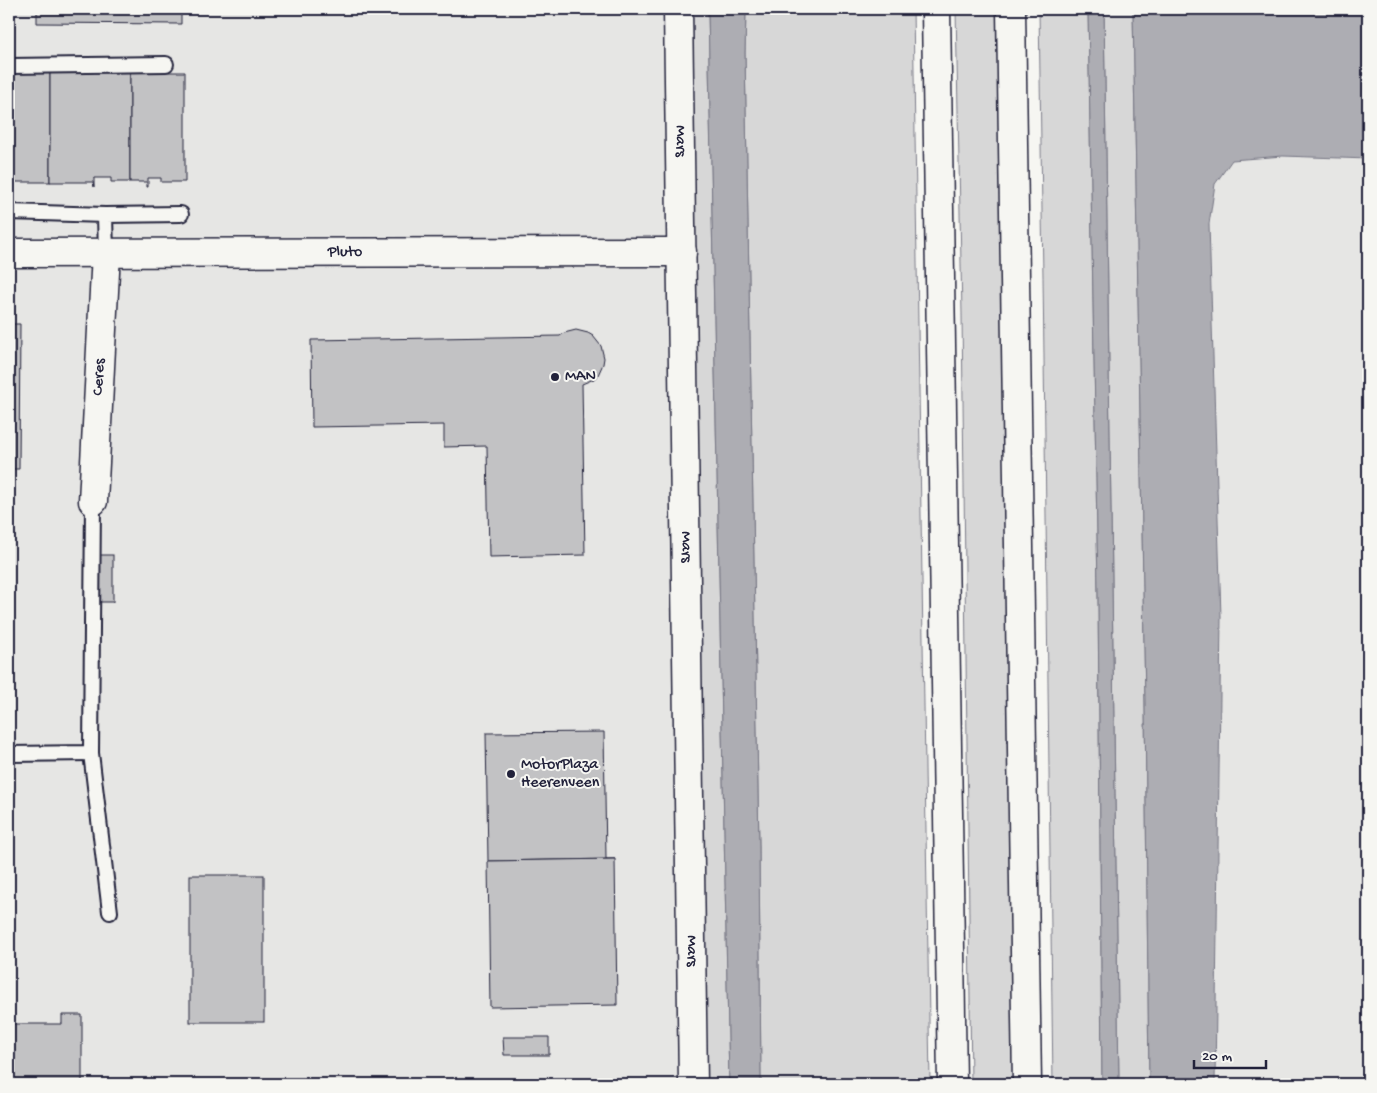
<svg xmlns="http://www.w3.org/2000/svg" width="1377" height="1093" font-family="'Gochi Hand',sans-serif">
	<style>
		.built { fill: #e6e6e4 }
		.green { fill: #d7d7d7; stroke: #7c7c89 }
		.water { fill: #adadb3; stroke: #757583 }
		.building { fill: #c2c2c4; stroke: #22223b }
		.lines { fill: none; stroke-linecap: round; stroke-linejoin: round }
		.service-casing { stroke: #22223b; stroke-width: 18 }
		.minor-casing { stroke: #22223b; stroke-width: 31 }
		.motorway-casing { stroke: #22223b; stroke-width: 31 }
		.service { stroke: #f6f6f2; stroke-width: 14 }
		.minor { stroke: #f6f6f2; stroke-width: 28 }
		.motorway { stroke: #f6f6f2; stroke-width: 28 }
		.poi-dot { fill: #22223b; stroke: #f6f6f2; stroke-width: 2 }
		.labels { text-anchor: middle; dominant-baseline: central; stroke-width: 4; stroke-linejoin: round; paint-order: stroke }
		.street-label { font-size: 16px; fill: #22223b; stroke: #f6f6f2 }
		.poi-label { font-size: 16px; fill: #22223b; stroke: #f6f6f2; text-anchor: start }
	</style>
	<rect width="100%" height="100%" fill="#f6f6f2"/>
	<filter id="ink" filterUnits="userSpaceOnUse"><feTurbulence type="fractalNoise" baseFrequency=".02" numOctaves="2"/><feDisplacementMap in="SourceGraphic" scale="10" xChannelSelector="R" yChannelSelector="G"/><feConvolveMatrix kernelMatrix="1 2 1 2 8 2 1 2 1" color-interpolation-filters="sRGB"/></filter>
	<g filter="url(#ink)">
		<g class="built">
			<path d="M9,9h719l16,1075h-735z"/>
			<path d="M1283,156l85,3v925h-153l6,-467 -12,-393 6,-40 17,-24z"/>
		</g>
		<g class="green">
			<path d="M690,9h18l21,1075h-23z"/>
			<path d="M746,9h167l17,1075h-169l-2,-237 -14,-794z"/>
			<path d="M956,9h42l15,1075h-42l-9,-770z"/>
			<path d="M1039,9h49l10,582 4,493h-49c-5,-358 -8,-717 -14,-1075z"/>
			<path d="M1104,9h29l12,693 4,382h-30z"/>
		</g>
		<g class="water">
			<path d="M708,9h38l-1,44 14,794 2,237h-32z"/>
			<path d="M1088,9h16l15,1075h-17l-4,-493z"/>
			<path d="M1133,9h235v150l-85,-3 -51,4 -17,24 -6,40 12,393 -6,467h-66l-4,-382z"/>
		</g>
		<g class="building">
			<path d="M37,9h144v15l-144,-1z"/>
			<rect x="9" y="72" width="41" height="110"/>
			<path d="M50,72h80v110h-19v-4h-17v9l-1,-5h-43z"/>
			<path d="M130,72h55v110h-24v-4h-13v9h-1v-5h-17z"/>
			<path d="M9,324h11l-1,145h-10z"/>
			<path d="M576,330l12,3 5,3 8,10 3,12 -1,6 -5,11 -4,4 -12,5 3,171 -96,2 -2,-111 -43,1v-22l-132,2 -1,-87 249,-4 4,-3z"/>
			<rect x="99" y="555" width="14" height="47"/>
			<path d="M604,732l2,127h9l-127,2 -2,-128z"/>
			<path d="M615,859l2,146 -127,2 -2,-146z"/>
			<rect x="190" y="875" width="74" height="147"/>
			<path d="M62,1015h20v69h-73v-60h53z"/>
			<path d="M503,1037h46v18h-45z"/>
		</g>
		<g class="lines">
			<defs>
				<g id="service">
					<path d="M9,66l157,-2"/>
					<path d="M9,212l96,3"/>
					<path d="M106,253l-1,-38 76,-1"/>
					<path d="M91,753l19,159"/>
					<path d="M9,754l82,-1 2,-252"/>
				</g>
				<g id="minor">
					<path id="s1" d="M678,9l15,1075"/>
					<path id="s2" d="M9,253l673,-1"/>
					<path id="s3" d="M93,501l13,-248"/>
				</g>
				<g id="motorway">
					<path d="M936,9l16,1075"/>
					<path d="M1011,9l16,1075"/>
				</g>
			</defs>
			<use href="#service" class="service-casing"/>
			<use href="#minor" class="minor-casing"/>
			<use href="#motorway" class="motorway-casing"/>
			<use href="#service" class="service"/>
			<use href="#minor" class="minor"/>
			<use href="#motorway" class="motorway"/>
		</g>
	</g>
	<g class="poi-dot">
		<circle cx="555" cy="377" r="5"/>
		<circle cx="511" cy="774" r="5"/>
	</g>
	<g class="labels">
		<g class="street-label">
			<text stroke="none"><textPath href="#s1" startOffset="132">Mars</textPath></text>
			<text stroke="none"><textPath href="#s2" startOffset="336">Pluto</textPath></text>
			<text stroke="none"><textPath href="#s3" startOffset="124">Ceres</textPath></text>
			<text stroke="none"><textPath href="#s1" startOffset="538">Mars</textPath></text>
			<text stroke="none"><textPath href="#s1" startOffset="942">Mars</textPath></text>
		</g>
		<g class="poi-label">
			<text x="565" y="377">MAN</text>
			<text x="521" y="765">MotorPlaza<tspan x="521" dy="18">Heerenveen</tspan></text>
		</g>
	</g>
	<rect width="1377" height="1093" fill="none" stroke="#f6f6f2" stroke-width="30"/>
	<rect x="15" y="15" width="1347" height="1063" fill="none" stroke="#22223b" stroke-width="2" filter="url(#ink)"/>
	<path d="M1194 1060v8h72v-8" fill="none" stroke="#22223b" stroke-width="2.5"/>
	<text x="1202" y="1060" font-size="15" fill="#22223b" stroke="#f6f6f2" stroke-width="4" paint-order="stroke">20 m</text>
</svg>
